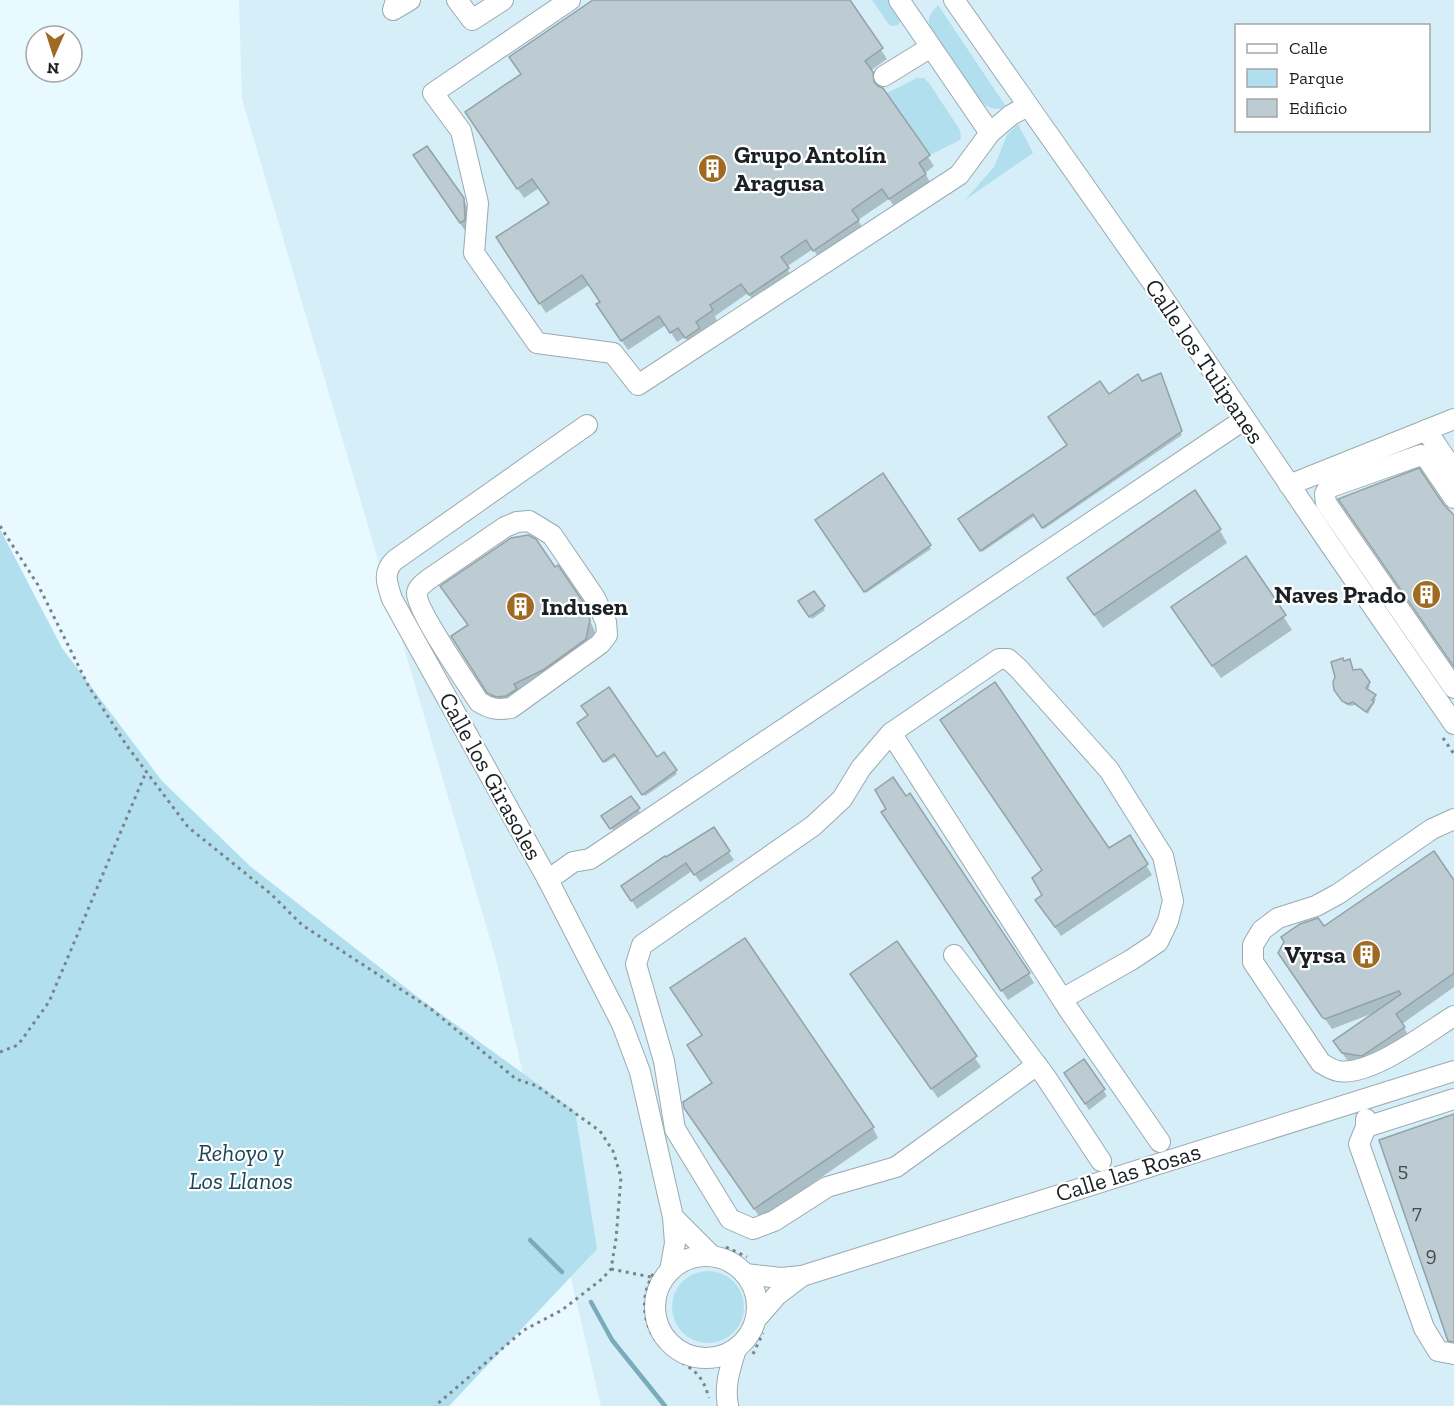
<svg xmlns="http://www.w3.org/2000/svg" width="1454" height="1406" font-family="'Zilla Slab',serif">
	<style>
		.built { fill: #d5eef7; fill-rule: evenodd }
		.green { fill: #b1dfee }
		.shadow { fill: #0003 }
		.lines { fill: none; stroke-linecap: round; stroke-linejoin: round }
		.stream { stroke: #7aabbb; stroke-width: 4.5 }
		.building { fill: #bcccd2; stroke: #92a2a7; stroke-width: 1.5 }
		.minor-casing { stroke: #9baab0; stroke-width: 22 }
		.path { stroke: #798388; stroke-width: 3; stroke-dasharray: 3 4.5; stroke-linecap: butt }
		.minor { stroke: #fff; stroke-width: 20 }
		.labels { text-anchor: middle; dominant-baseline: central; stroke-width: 4.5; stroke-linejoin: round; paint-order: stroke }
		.number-label { font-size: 21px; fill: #434b4f }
		.poi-label { font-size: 24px; font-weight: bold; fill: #1b2023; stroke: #fff; text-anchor: start }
		.street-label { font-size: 24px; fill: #1b2023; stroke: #fff }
		.park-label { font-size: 24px; font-style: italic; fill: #1b4653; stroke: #fff }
	</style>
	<rect width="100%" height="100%" fill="#e8f9ff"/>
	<path class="built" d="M239,0h1215v1406h-853l-105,-447 -254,-860zM1236,26h192v104h-192z"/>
	<g class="green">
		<path d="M872,0h18l11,16 -2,9 -9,1z"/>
		<path d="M938,5l69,103c-11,2 -17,1 -26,-6l-50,-73c-5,-11 -1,-15 7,-24z"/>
		<path d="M917,78h7l5,5 31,47 1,8 -3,3 -28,14 -43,-62z"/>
		<path d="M1018,124l15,29 -68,47 29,-33 13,-32z"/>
		<path d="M0,529l62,119 100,133 89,86 168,131 156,113 22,138 -148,157 -449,-1z"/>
		<circle cx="708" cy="1307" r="36"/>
	</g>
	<g class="shadow">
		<path d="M595,0h253l39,59 -17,12 8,17 5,1 51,77 -9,7 6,11 -35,25 -7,-10 -31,21 6,11 -44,29 -7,-11 -27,18 7,12 -37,26 -8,-12 -33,23 2,5 -16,11 4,7 -13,9 -7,-11 -8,5 -11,-17 -38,25 -24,-35 -2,-12 -13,-18 -43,28 -43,-66 47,-43 -11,-16 -15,10 -52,-76z"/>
		<path d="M421,166l42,33 6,11 -3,22z"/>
		<path d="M1162,378l20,57 -138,94 -9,-13 -53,36 -22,-32 108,-74 74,-63z"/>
		<path d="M882,475l49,74 -65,44 -49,-72z"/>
		<path d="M1219,529l8,14 -124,85 -34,-49z"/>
		<path d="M1246,558l46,72 -71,48 -40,-56z"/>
		<path d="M814,593l11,17 -13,9 -12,-17z"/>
		<path d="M583,604l12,28 -4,17 -70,51 -25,4 -37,-57z"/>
		<path d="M1360,670l10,16 -3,5 9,8 -8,15 -13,-9 -5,1 -5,-2 -8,-11 16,-21z"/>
		<path d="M590,716l67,43 7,-5 13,20 -32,22 -29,-40 -11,7 -26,-40z"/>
		<path d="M631,798l9,14 -27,18 -10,-13z"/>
		<path d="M888,810l140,163 6,10 -26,17 -119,-178z"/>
		<path d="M714,829l20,31 -34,22 -8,-11 -55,38 -9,-14z"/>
		<path d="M1130,837l22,38 -91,61 -18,-26 66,-60z"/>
		<path d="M1454,883v104l-52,37 8,14 -42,27 -19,-2 -8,-12 35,-39 -44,17 -46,-65 38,-36z"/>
		<path d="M896,943l85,124 -43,31 -80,-113z"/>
		<path d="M704,1036l169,92 5,10 -117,81 -69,-100 21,-35z"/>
		<path d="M1070,1080l33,10 4,6 -18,14z"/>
	</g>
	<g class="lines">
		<g class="stream">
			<path d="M530,1240l32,32"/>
			<path d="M591,1302l21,38 53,66"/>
		</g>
	</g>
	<g class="building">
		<path d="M593,0h257l33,48 -18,13 8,11 1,10 4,4 5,2 47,67 -11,8 7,11 -37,25 -7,-10 -30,21 7,10 -46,31 -7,-11 -25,17 8,11 -40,27 -8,-11 -31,21 3,5 -17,12 4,6 -15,10 -7,-10 -8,5 -11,-17 -38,25 -25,-37 4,-2 -18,-27 -43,29 -43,-67 53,-34 -17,-24 -15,10 -52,-77 56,-38 -12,-17z"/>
		<path d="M427,146l37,52 1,22 -5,3 -47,-68z"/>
		<path d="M1161,373l21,58 -140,97 -9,-14 -53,37 -22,-32 109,-74 -19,-28 52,-36 9,13 29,-20 4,7z"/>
		<path d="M1419,468l25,37 10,10v152l-116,-168z"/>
		<path d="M883,473l48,72 -67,47 -49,-72z"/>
		<path d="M1195,490l26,39 -127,86 -27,-37z"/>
		<path d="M528,535l8,4 19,28 3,-2 26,38 6,17 -4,19 -43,31 -29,14 3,5 -11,7 -10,1 -9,-4 -36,-57 17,-11 -28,-39 71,-48z"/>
		<path d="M1246,556l40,59 -74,51 -41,-59z"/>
		<path d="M814,591l11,15 -16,11 -11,-16z"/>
		<path d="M1343,658l1,3 6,-2 3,11 8,-1 9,13 -4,6 10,7 -4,5 2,2 -8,10 -13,-10 -5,2 -6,-3 -8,-11 -1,-8 2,-5 -4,-15z"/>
		<path d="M995,682l114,166 21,-13 18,29 -93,63 -20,-27 7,-5 -10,-17 10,-8 -102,-150z"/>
		<path d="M609,687l48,70 7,-5 13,18 -35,25 -28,-41 -11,8 -26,-39 11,-8 -7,-9z"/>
		<path d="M893,777l13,19 4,-3 120,180 -29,18 -120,-179 5,-3 -11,-19z"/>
		<path d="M631,796l9,12 -30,21 -9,-13z"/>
		<path d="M714,827l16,24 -36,24 -8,-12 -55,38 -10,-15 44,-30 1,1z"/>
		<path d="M1434,851l20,29v93l-58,41 9,13 -43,29 -20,-3 -9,-12 68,-47 -2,-3 -74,28 -3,-2 -44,-64 6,-11 -3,-5 19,-13 18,-6 6,8z"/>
		<path d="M745,938l129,189 -120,82 -70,-101 -1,-6 29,-19 -25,-38 15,-10 -32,-47z"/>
		<path d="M897,941l80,115 -46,33 -81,-115z"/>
		<path d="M1084,1059l21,30 -20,15 -21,-31z"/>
		<path d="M1454,1114v228l-6,-1 -69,-201z"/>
	</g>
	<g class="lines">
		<defs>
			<g id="minor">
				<path d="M396,0l-3,10 17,-10"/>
				<path d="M457,0l15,20 31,-20"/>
				<path d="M570,0l-137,93 28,38 17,72 -4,50 63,90 76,10 25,32 321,-210 31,-42 21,-18 17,-9"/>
				<path d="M899,0l91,133"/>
				<path d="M954,0l203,289 172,254 125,181"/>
				<path d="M884,76l47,-29"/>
				<path d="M587,425l-192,135c-13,12 -8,24 -3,39l156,281 74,144 18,48 33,145 2,26 -5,28"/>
				<path d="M1426,430l28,41"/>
				<path d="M1289,485l165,-66"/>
				<path d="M1454,498l-28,-41 -5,-2 -93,33 -3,6 1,9 128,185"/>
				<path d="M529,521l23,14 43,63 11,24 1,13 -7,9 -89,64c-13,2 -21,1 -32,-6 -11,-17 -64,-94 -62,-109 1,-6 7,-10 12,-14l76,-52 12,-5z"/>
				<path d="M891,733l-30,35 -19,31 -29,27 -171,119 -6,19 28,97 11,68 55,90 23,10 21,-8 53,-34 69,-20 141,-102"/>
				<path d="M1454,819l-22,10 -94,65 -22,12 -38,12 -16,12 -9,15v17l68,101c5,3 11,7 17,8 32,6 88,-38 116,-55"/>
				<path d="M548,880l25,-18 17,-3 655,-440"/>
				<path d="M954,955l91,121 56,85"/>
				<path d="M1062,999l69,-39 27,-18 10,-21 5,-20 -10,-45 -54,-86 -91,-102 -10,-9h-9l-108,74 171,266 7,11 91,132"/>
				<path d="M1366,1119v8l-7,17 65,184 14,23 16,3"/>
				<path d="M1366,1127l88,-28"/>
				<path d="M673,1217l39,39"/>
				<circle cx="706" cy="1307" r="51"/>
				<path d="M745,1274l36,4 21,-2 652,-205"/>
				<path d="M757,1318l20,-23 25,-19"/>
				<path d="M728,1406c-4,-20 2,-38 8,-57"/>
			</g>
		</defs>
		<use href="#minor" class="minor-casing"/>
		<g class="path">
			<path d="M0,526l38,59 51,102 38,59 61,81 83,67 31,31 129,84 85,70 21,7 63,45 13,20 8,26 -5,62 -5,30 -9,10 -40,31 -38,20 -89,76"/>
			<path d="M1443,738l11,16"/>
			<path d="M0,1052l18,-7 31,-43 97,-230"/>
			<path d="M726,1247l21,10"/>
			<path d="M611,1269l40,8"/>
			<path d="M653,1274c-15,26 -10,57 13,77 9,8 22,14 30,22 8,8 10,16 13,25"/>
			<path d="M753,1354l10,-21"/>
		</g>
		<use href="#minor" class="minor"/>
	</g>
	<defs>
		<symbol id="building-disc" viewBox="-11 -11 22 22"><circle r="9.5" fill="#9f6b22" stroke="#fff"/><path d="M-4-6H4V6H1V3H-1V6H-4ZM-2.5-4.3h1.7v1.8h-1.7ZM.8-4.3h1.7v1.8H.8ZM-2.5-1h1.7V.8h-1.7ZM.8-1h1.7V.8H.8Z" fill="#fff"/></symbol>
	</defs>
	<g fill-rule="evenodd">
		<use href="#building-disc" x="696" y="152" width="33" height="33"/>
		<use href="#building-disc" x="1410" y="578" width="33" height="33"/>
		<use href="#building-disc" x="504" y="590" width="33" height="33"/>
		<use href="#building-disc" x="1350" y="938" width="33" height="33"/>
	</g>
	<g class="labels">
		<g class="number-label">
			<text x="1403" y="1169">5</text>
			<text x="1417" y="1211">7</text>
			<text x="1431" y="1253">9</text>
		</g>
		<g class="poi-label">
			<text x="734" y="154">Grupo Antolín<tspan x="734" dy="28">Aragusa</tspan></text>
			<text x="1406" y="594" text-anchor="end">Naves Prado</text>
			<text x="541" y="606">Indusen</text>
			<text x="1346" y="954" text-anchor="end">Vyrsa</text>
		</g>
		<g class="street-label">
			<text transform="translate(1205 361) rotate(56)">Calle los Tulipanes</text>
			<text transform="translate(491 776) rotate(61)">Calle los Girasoles</text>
			<text transform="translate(1128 1172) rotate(-17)">Calle las Rosas</text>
		</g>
		<g class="park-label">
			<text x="241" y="1152">Rehoyo y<tspan x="241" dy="28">Los Llanos</tspan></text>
		</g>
	</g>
	<rect x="1235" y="24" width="195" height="108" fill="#ffffff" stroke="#a4a6a7" stroke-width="1.5"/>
	<rect x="1247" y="44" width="30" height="9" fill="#ffffff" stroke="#a4a6a7" stroke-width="1.5"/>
	<text x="1289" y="54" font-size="18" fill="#1b2023">Calle</text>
	<rect x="1247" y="69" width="30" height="18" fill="#b1dfee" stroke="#a4a6a7" stroke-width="1.5"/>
	<text x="1289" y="84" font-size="18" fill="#1b2023">Parque</text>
	<rect x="1247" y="99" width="30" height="18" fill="#bcccd2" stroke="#a4a6a7" stroke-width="1.5"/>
	<text x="1289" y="114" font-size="18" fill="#1b2023">Edificio</text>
	<g transform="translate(54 54) rotate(183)"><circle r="28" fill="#ffffff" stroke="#a4a6a7" stroke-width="1.5"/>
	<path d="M0-4.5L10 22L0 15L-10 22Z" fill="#9f6b22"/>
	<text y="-9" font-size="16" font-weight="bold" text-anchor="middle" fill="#1b2023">N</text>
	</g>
</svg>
